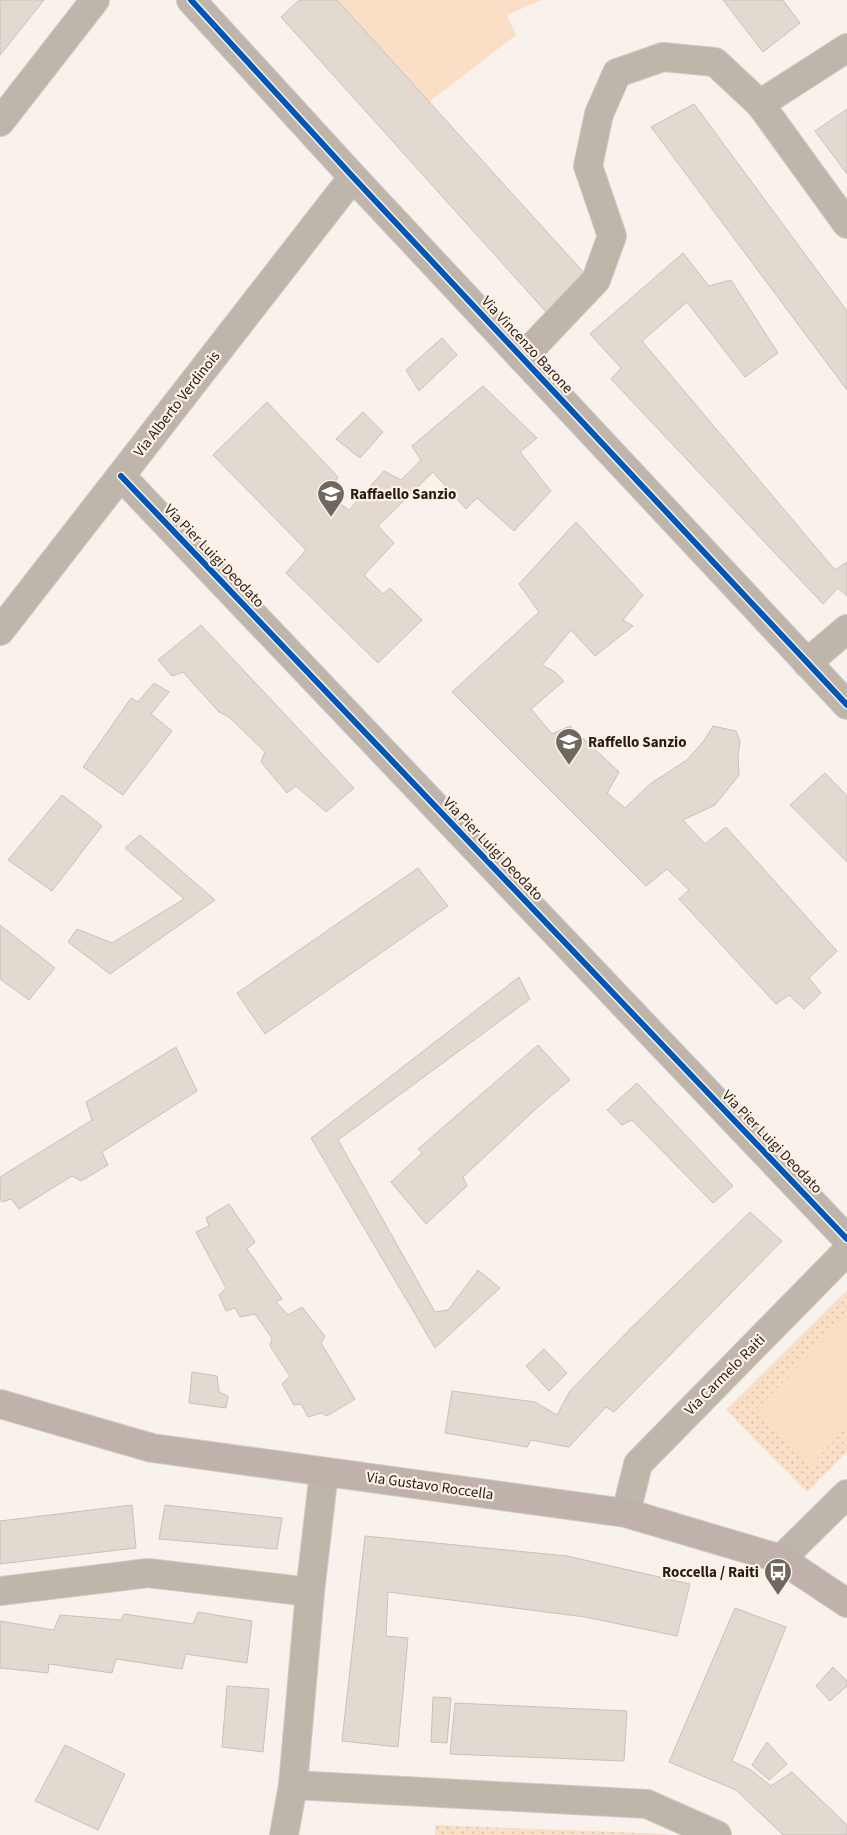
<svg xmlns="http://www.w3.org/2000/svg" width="847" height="1835" font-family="'Source Sans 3',sans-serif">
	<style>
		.grass { fill: url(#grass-dots) }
		.garden { fill: #fadec6 }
		.building { fill: #e2d9d1; stroke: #c9c0b9 }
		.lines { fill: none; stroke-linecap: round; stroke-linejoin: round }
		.street-casing { stroke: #d2cbc6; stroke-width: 30 }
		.secondary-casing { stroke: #d2cbc6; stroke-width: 30 }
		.street { stroke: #beb5ab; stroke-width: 28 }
		.secondary { stroke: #beb2aa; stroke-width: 28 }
		.cycleway-casing { stroke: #fef1e7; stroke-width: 9 }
		.cycleway { stroke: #0057b8; stroke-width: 6 }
		.labels { text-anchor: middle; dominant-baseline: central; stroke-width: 4.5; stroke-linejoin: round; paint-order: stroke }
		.street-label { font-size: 15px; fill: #271c12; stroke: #fef1e7 }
		.poi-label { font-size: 15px; font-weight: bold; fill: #271c12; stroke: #fef1e7; text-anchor: start }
	</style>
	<defs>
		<pattern id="grass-dots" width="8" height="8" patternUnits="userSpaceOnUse" patternTransform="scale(1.25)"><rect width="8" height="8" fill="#fadec6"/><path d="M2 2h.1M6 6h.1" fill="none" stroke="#d6bea9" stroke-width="1.8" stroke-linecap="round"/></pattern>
	</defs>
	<rect width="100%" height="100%" fill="#f9f2ec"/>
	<g class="grass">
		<path d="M847,1290v162l-40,40 -81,-82z"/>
		<path d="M435,1825l231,9 1,1h-232z"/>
	</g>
	<g class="garden">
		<path d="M337,0h205l-35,15 9,20 -87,67z"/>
		<path d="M847,1316v111l-35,37 -56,-54z"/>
	</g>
	<g class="building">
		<path d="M0,0h44l-44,55z"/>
		<path d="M299,0h38l248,274 -38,39 -266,-296z"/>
		<path d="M723,0h60l17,23 -37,29z"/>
		<path d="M694,104l153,207v79l-196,-263z"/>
		<path d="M847,109v65l-32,-43z"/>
		<path d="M683,253l26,33 22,-6 47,73 -33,24 -58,-75 -45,39 193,229 12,-8v34l-9,-8 -15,16 -212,-225 10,-11 -31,-34z"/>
		<path d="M442,338l15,17 -38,36 -13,-21z"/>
		<path d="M483,386l54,52 -17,14 31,39 -37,40 -37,-33 -11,11 -33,-37 -55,54 16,17 -30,32 19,19 7,-6 32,32 -44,43 -92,-90 20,-23 -93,-95 54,-53 71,75 -10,18 21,15 35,-39 17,9 20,-20 -9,-14z"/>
		<path d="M363,412l20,20 -23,26 -24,-19z"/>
		<path d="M576,522l67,73 -20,25 10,6 -38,30 -24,-26 -29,35 13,7 9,9 -33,28 21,25 18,-8 49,46 -12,21 18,15 25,-24 37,-24 16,-18 10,-16 23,5 4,10 -2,15 1,19 -24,30 -32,15 22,24 21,-17 111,124 -28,27 12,15 -17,16 -15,-14 -13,9 -97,-105 10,-9 -22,-21 -21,17 -194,-194 87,-80 -20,-28z"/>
		<path d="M201,625l153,163 -28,24 -30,-26 -9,7 -26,-31 4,-10 -36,-35 -10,-5 -36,-40 -11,4 -14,-16z"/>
		<path d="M154,683l15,9 -18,22 21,17 -49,64 -40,-28 48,-69 7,4z"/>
		<path d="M825,773l22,23v66l-57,-57z"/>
		<path d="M62,795l40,31 -50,65 -44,-31z"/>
		<path d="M140,835l75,65 -105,74 -42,-32 9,-13 35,14 72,-44 -59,-51z"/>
		<path d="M418,868l30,38 -183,128 -28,-41z"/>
		<path d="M0,925l55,43 -26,32 -29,-21z"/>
		<path d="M519,977l11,22 -192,141 97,172 13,-2 30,-40 22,18 -65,60 -124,-210z"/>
		<path d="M538,1045l32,35 -31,26 -76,71 4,9 -41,38 -35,-42 31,-29 -4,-4z"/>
		<path d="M176,1047l21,44 -95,61 6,13 -27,16 -9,-5 -53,33 -8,-10 -9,3 -2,-3v-22l92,-57 -6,-18z"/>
		<path d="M637,1083l96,103 -20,17 -81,-83 -10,5 -15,-15z"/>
		<path d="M229,1204l26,38 -8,7 35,50 -6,3 12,13 14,-8 23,29 -4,7 34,56 -28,17 -6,-3 -13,4 -7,-13 -7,1 -12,-21 8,-8 -20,-30 2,-8 -17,-24 -15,3 -5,-9 -9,3 -7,-16 7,-7 -30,-56 13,-6 -3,-8z"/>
		<path d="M750,1212l32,29 -168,171 -8,-5 -37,40 -38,-7 -4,7 -82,-14 7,-42 83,11 22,13 13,-24 61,-63z"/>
		<path d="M544,1349l23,24 -18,18 -23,-25z"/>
		<path d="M192,1372l25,4 2,16 9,4 -2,12 -37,-5z"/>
		<path d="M132,1505l4,43 -136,16v-43z"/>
		<path d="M165,1505l117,13 -5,31 -118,-10z"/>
		<path d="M365,1536l202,20 123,28 -13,52 -92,-19 -197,-25 -2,44 22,2 -10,109 -56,-6z"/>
		<path d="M735,1608l51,19 -54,134 19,9 20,16 21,-14 55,53v10h-64l-47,-45 -67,-28z"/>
		<path d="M198,1612l54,9 -5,42 -61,-9 -4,15 -66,-10 -4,14 -63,-9 -1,9 -48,-5v-47l54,9 6,-15 61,5 3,-6 69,10z"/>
		<path d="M833,1667l14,14v5l-17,15 -14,-15z"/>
		<path d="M227,1686l42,3 -6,63 -41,-5z"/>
		<path d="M433,1697l18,1 -4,45 -16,-1z"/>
		<path d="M455,1703l172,8 -3,50 -174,-7z"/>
		<path d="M767,1742l20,22 -18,16 -17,-15z"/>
		<path d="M65,1745l60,29 -27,56 -63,-29z"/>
	</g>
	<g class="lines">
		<defs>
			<g id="street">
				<path d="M191,0l162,177 494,528"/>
				<path d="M760,104l87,120"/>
				<path d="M0,122l95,-122"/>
				<path d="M522,358l74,-78 16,-44 -24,-70 11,-52 18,-41 46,-16 52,5 45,42 87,-56"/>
				<path d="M121,476l726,763"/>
				<path d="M0,631l353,-454"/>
				<path d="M807,663l40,-34"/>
				<path d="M626,1513l12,-49 209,-213"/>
				<path d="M781,1559l66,-65"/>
				<path d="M0,1591l148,-18 162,19"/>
				<path d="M293,1785l17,-193 14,-120"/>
				<path d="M284,1835l9,-50 354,19 70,31"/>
			</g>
			<path id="secondary" d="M0,1404l152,44 474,65 155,46 66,44"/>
		</defs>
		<use href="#street" class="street-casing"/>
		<use href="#secondary" class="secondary-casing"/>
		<use href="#street" class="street"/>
		<use href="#secondary" class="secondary"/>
		<defs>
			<g id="cycleway">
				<path d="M191,0l162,177 494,528"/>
				<path d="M121,476l726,763"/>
			</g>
		</defs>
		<use href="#cycleway" class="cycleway-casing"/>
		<use href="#cycleway" class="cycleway"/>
	</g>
	<defs>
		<symbol id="school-pin" viewBox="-11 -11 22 30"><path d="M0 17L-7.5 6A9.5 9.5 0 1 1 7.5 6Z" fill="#70675e" stroke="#fef1e7"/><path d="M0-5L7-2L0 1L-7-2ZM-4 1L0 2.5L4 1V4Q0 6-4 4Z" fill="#fff"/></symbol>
		<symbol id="bus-pin" viewBox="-11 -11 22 30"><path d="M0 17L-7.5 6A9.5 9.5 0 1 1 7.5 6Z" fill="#70675e" stroke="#fef1e7"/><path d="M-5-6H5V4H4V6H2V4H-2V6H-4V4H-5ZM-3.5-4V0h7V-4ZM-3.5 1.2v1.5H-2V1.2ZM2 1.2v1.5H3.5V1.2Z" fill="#fff"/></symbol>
	</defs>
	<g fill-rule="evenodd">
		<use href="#school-pin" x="315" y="478" width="32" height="43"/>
		<use href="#school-pin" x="553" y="726" width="32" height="43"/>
		<use href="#bus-pin" x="762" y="1556" width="32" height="43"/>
	</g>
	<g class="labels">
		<g class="street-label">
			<text transform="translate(527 345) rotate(47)">Via Vincenzo Barone</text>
			<text transform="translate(177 404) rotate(-52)">Via Alberto Verdinois</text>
			<text transform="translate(214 556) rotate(46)">Via Pier Luigi Deodato</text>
			<text transform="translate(493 849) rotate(46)">Via Pier Luigi Deodato</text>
			<text transform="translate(772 1142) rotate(46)">Via Pier Luigi Deodato</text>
			<text transform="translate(725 1375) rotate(-45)">Via Carmelo Raiti</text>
			<text transform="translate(430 1486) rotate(8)">Via Gustavo Roccella</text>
		</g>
		<g class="poi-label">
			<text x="350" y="494">Raffaello Sanzio</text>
			<text x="588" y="742">Raffello Sanzio</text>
			<text x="759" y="1572" text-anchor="end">Roccella / Raiti</text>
		</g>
	</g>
</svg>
